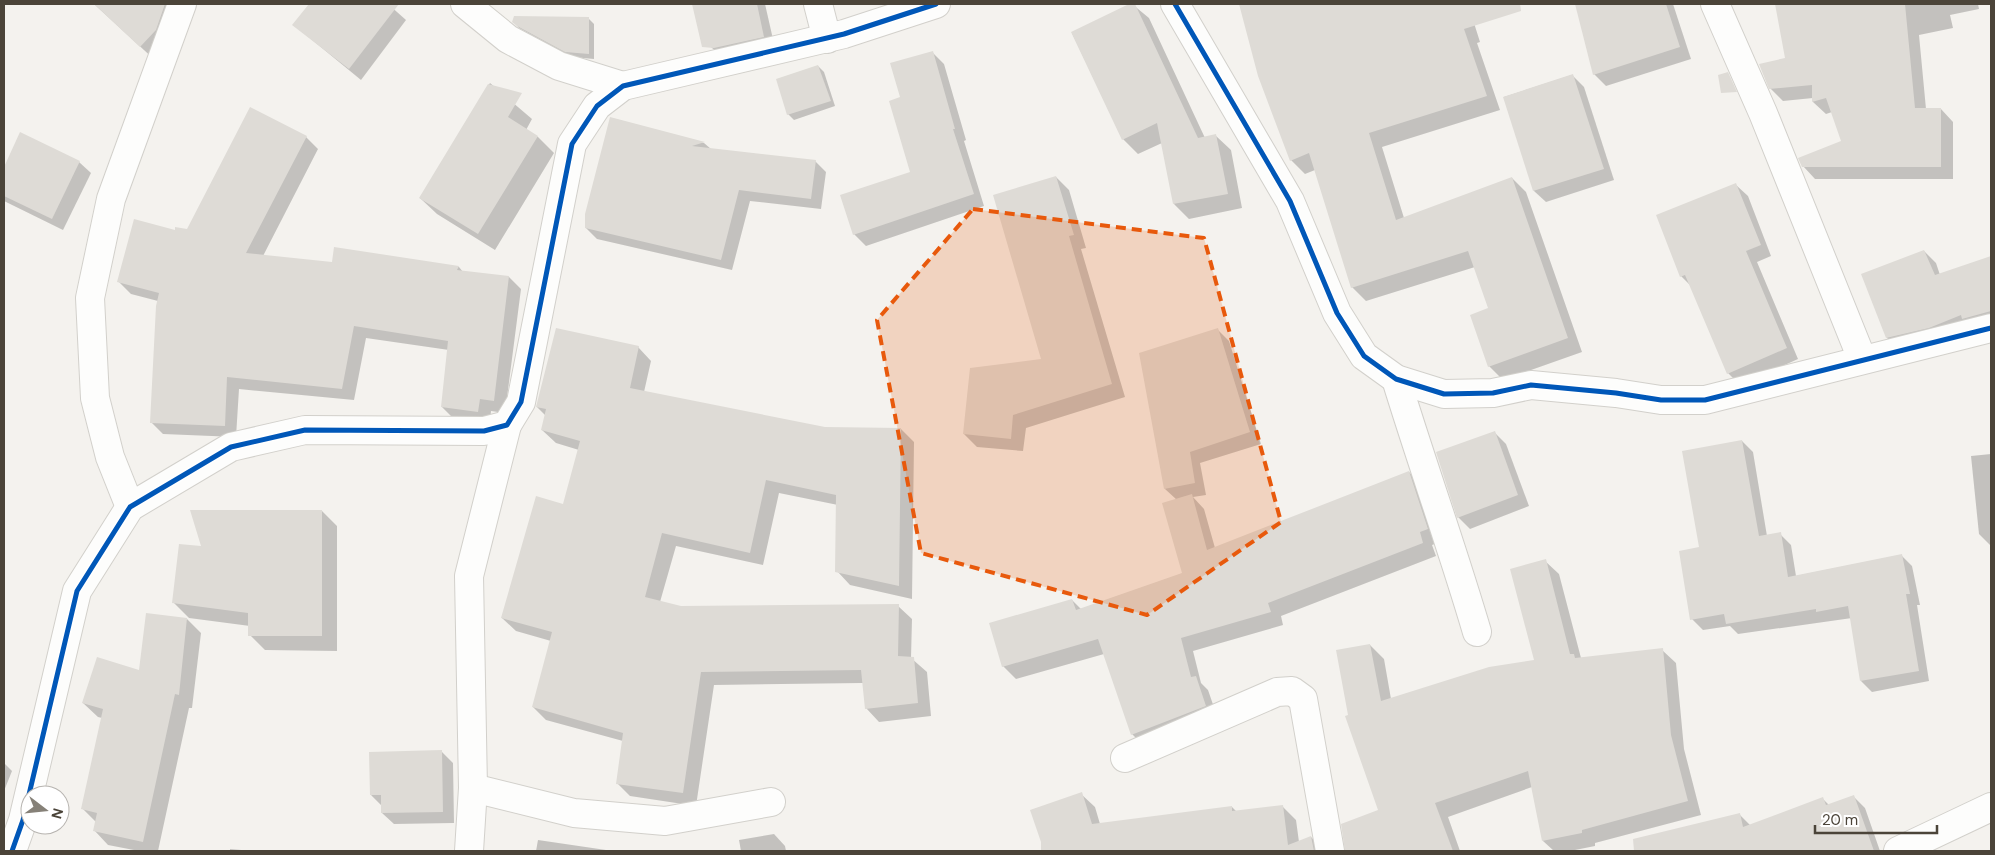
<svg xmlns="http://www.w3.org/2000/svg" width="1995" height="855" font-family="'DM Sans',sans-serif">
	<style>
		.shadow { fill: #0003 }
		.building { fill: #dedbd6 }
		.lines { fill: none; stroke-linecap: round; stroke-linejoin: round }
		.minor-casing { stroke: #d2d0cb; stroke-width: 30 }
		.minor { stroke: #fdfdfc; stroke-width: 28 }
		.cycleway-casing { stroke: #fff; stroke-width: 8 }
		.cycleway { stroke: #0057b8; stroke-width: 5 }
		.marked { fill: #e8590c; fill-opacity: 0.2; stroke: #e8590c; stroke-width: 4; stroke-dasharray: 10 6; stroke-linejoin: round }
	</style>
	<rect width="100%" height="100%" fill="#f4f2ee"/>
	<g class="shadow">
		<path d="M94,4h85l-22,58z"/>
		<path d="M310,4h78l18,16 -45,60 -67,-55z"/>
		<path d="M698,4h67l10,44 -52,10 -12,-11z"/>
		<path d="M1132,4l17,14 56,120 11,-2 15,14 11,58 -53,11 -15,-15 -12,-61 -24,11 -15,-15 -51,-106z"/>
		<path d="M1240,4h39l5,11 42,-11h142l12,38 -3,1 23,67 -118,37 22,71 108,-40 14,14 56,160 -79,28 -14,-14v-57l-14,-42 -109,34 -14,-14 -37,-117 -10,4 -14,-14 -31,-84z"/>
		<path d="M1576,4h97l18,55 -85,27 -12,-12z"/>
		<path d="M1776,4h202l1,5 -29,6 3,13 -34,7 7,74h15l12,13v57h-138l-12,-13 40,-24 -11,-30 -6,2 -13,-12v-4l-30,3 -13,-13 16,-29z"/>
		<path d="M589,19l5,5v35l-22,-2 -53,-29 -5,-6z"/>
		<path d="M932,52l12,12 22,76 -2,1 20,65 -118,40 -12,-12 57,-61 -10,-75z"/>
		<path d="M818,66l6,6 11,34 -41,14 -6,-6z"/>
		<path d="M1572,75l12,12 30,93 -68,22 -12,-11 -30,-94z"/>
		<path d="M490,83l42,36 -6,11 12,7 16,16 -59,97 -58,-36 -17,-16z"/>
		<path d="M611,118l93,25 7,6 104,12 11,11 -5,37 -71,-8 -18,69 -135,-31 -11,-11z"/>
		<path d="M20,134l59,28 12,11 -28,57 -59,-29v-31z"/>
		<path d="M306,137l12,12 -55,107 70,8 2,-15 124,18 4,5 46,5 12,12 -16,124 -14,-2 -1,12 -36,-4 -12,-12 7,-57 -83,-12 -12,62 -115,-11 -3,48 -73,-3 -12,-12 7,-121 -27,-7 -12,-12 57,-51h11z"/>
		<path d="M1056,177l13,13 17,58 -5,1 44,148 -99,31 -3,23 -46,-4 -13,-13 79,-74z"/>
		<path d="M1736,185l12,11 23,60 -14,6 41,97 -58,26 -12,-12 -36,-86 -11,-11z"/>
		<path d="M1924,251l12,12 4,12 51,-17v68l-92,23 -12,-11z"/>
		<path d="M1218,330l11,11 32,103 -61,19 6,32 -13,2 11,12 11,39 194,-76 13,13 18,57 -8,3 4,11 -155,60 2,9 -90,26 8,32 7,7 10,29 -73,28 -13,-13 -28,-80 -88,25 -13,-13 69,-66 9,9 103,-36 -7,-73 -12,-11z"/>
		<path d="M638,347l13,14 -7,31 180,36 77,1 13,13 -2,157 -62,-14 -13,-14 1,-66 -59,-12 -16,72 -87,-19 -16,56 20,5 218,-1 14,13 -1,39 16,14 4,44 -52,6 -13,-14 -3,-25 -149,2 -18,121 -66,-10 -13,-13 6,-42 -77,-21 -13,-13 18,-66 -35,-10 -14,-13 62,-112 15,-56 -23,-7 -14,-13 4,-14 -9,-9z"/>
		<path d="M1494,432l12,12 23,62 -59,23 -12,-12z"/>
		<path d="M1742,441l11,11 14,84 13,-2 11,11 5,31 105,-21 11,11 8,39h-3l12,76 -57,11 -11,-11 -9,-63 -114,16 -8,-8 -27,4 -11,-11 9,-71z"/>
		<path d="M1991,454v92l-12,-12 -8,-78z"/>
		<path d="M322,511l15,15v125l-72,-1 -15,-15v-9l-61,-8 -16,-16 30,-54z"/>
		<path d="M1545,561l14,13 22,84 81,-8 14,13 8,86 17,66 -106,28v3l-25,5h-16l-11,-10 -11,-54 -84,30 12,34h-114l34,-41 -31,-94 21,-71 14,14 7,40 145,-38z"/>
		<path d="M187,619l14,14 -9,75h-3l-31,143h-19l-31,-6 -14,-15 2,-8 -13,-13 19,-91 -4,-1 -15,-14 57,-31z"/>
		<path d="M442,752l11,11 1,60 -60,1 -12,-11v-7l-11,-11z"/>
		<path d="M4,763l8,8 -8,20z"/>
		<path d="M1081,794l14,13 5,17 132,-17 5,5 45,-6 14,14 3,22 12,-5 14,14h-280l-13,-41z"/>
		<path d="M1853,796l12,12 15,43h-207l-5,-19 71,-18 12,12 72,-27 6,6z"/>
		<path d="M774,834l11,12 1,5h-45l-2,-11z"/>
		<path d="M538,840l68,10 2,1h-72z"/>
		<path d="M230,849l23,2h-23z"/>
	</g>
	<g class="building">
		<path d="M94,4h71l-9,26 -16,17z"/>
		<path d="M309,4h90l-50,65 -57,-44z"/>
		<path d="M692,4h65l7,33 -50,11 -12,-1z"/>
		<path d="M1129,4h6l63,134 18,-4 12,60 -55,10 -16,-81 -35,17 -51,-108z"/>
		<path d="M1239,4h281l1,7 -57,18 23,67 -118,37 27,87 116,-43 56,161 -80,29 -18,-52 18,-7 -20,-57 -117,37 -42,-135 -19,8 -32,-85z"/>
		<path d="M1575,4h91l14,43 -87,28z"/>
		<path d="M1775,4h130l10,104h26v59h-139l-4,-9 43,-17 -15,-43 -14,4v-17l-43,4 -10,-25 26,-6z"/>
		<path d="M514,16l75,1v37l-24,-2 -48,-26 -5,-4z"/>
		<path d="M933,51l22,78h-2l21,65 -121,41 -13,-40 70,-23 -21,-71 11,-4 -10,-34z"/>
		<path d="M818,65l13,36 -44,14 -11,-36z"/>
		<path d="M1728,72l9,20 -16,1 -3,-18z"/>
		<path d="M1573,74l31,95 -71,22 -30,-94z"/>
		<path d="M488,84l34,9 -14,24 30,19 -60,98 -59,-36z"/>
		<path d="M250,107l57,29 -61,117 86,9 2,-15 125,19 -2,4 52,6 -15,125 -14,-2 -2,13 -37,-5 7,-66 -94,-15 -12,63 -115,-12 -2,49 -75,-3 6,-117 3,-13 -42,-11 17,-63 41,11v-3l12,2z"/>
		<path d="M610,117l95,25 -13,4 124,14 -5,39 -72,-9 -18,70 -136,-32v-14z"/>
		<path d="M20,132l60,29 -28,58 -48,-23v-29z"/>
		<path d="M1056,176l18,59 -5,1 43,148 -99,31 -2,24 -48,-5 7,-66 71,-9 -48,-164z"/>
		<path d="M1736,183l25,62 -15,6 41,97 -60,26 -42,-99 -5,2 -24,-62z"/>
		<path d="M1924,250l11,25 56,-19v55l-29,8 -1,-4 -32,13 -43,10 -25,-64z"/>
		<path d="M556,328l83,18 -9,42 195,39 76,1 -2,158 -64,-14 1,-77 -70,-15 -16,73 -88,-20 -17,64 36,9 218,-2 -1,52 16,1 4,46 -53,6 -4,-39 -160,2 -18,121 -67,-9 7,-51 -91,-26 20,-75 -51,-14 35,-122 27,8 17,-63 -39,-11 5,-21 -10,-2z"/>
		<path d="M1218,328l32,104 -60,20 5,31 -31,6 -25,-136z"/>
		<path d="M1495,431l23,64 -61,23 -21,-66z"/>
		<path d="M1742,440l17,96 22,-4 7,45 114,-23 8,40h-4l13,77 -59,10 -12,-75 -32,6v-3l-90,15 -2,-10 -34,6 -11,-69 20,-4 -17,-96z"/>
		<path d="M1409,471l19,58 -8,3 3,11 -155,60 3,9 -90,26 10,39 5,-1 10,30 -75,29 -33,-96 -96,28 -13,-44 83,-24 4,11 106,-37 -20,-70 30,-9 15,56z"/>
		<path d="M190,510h132v126h-74v-23l-76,-10 7,-59 22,2z"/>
		<path d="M1546,559l24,95h4l1,4 88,-10 8,87 17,66 -106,29v3l-40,8 -14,-70 -93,32 18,48h-108l-4,-27 37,-14 -33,-94 3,-1 -12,-65 34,-6 11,57 108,-34 45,-7 -24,-91z"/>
		<path d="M146,613l41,5 -8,77 -4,-1 -32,148 -50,-11 4,-18 -16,-4 22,-100 -21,-6 15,-46 42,13z"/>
		<path d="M442,750l1,62 -62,1v-18h-11l-1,-43z"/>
		<path d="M1082,792l10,32 140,-18v5l51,-6 5,40 23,-9 3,15h-273v-9l-11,-32z"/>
		<path d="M1854,795l20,56h-240l-1,-12 107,-26 3,14 80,-30 3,8z"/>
	</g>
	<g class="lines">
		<defs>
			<g id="minor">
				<path d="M465,4l43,35 51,27 64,20"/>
				<path d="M818,4l9,35"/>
				<path d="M1175,4l115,197 47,112 27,43 32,23 48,15 49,-1 38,-8 85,8 45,7h44l286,-72"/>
				<path d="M1715,4l48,109 99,246"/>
				<path d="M1396,379c26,85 56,168 81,253"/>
				<path d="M130,507l-20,-50 -15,-59 -5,-100 21,-99 71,-195"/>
				<path d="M1125,758l152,-66 15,-1 11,8 27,152"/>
				<path d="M473,788l101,25 91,8 106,-19"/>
				<path d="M12,851l11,-31 54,-229 53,-84 101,-60 74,-17 179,1 23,-6 14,-23 51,-258 25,-38 26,-20 221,-52 92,-30"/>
				<path d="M469,851l4,-63 -4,-212 38,-151"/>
				<path d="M1898,851l93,-44"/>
			</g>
		</defs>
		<use href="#minor" class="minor-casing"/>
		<use href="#minor" class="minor"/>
		<defs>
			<g id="cycleway">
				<path d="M1175,4l115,197 47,112 27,43 32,23 48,15 49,-1 38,-8 85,8 45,7h44l286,-72"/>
				<path d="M12,851l11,-31 54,-229 53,-84 101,-60 74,-17 179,1 23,-6 14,-23 51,-258 25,-38 26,-20 221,-52 92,-30"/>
			</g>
		</defs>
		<use href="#cycleway" class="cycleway-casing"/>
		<use href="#cycleway" class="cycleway"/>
	</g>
	<path class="marked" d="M973,209l231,29 77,284 -134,93 -226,-62 -44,-233z"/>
	<rect width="1995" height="855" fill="none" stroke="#4b4439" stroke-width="10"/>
	<g transform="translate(45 810) rotate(106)"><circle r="24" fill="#ffffff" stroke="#b7b4b0"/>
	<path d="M0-4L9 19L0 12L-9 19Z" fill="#868178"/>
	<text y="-8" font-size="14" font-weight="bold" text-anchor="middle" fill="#4b4439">N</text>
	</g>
	<path d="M1815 825v8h122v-8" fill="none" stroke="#4b4439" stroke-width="2.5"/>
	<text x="1822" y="825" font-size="15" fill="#4b4439" stroke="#ffffff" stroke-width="4" paint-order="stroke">20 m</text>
</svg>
